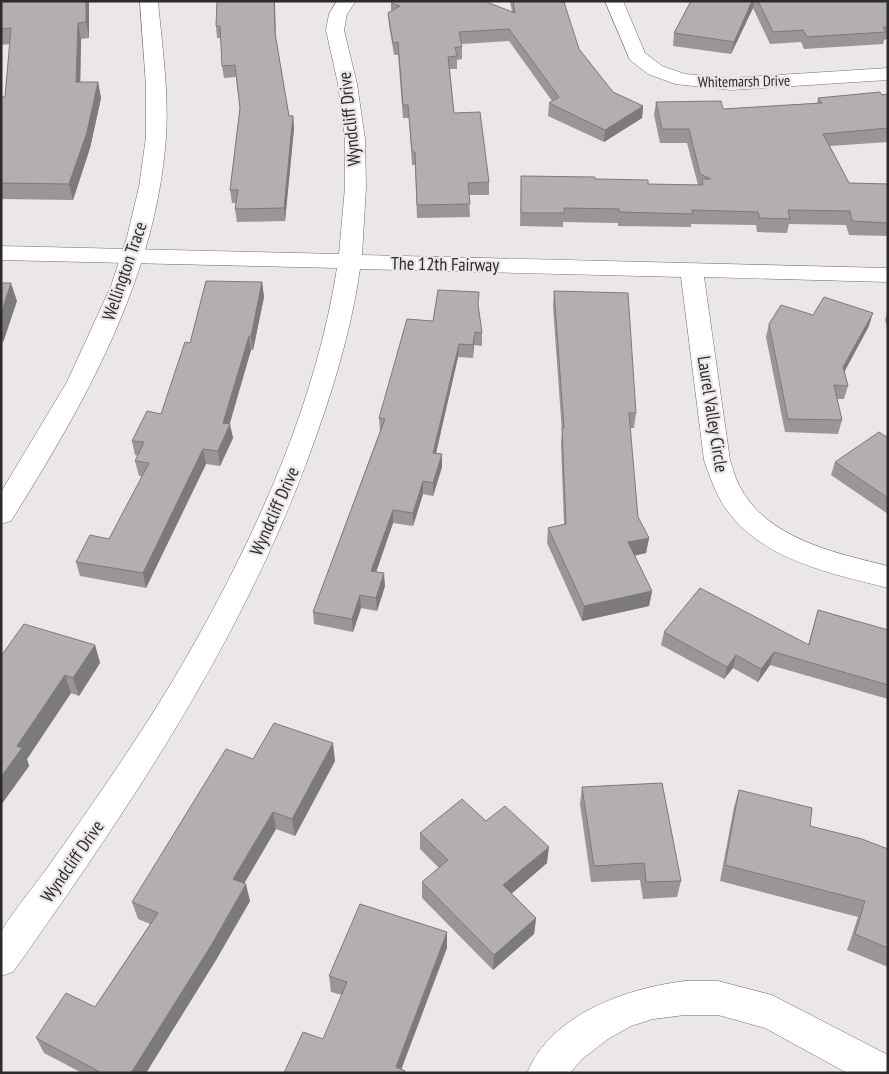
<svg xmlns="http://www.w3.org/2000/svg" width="889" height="1074" font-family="'PT Sans Narrow',sans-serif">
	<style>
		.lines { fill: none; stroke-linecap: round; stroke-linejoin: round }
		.minor-casing { stroke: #726d6f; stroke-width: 1 }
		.tertiary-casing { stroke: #726d6f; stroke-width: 1 }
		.minor { fill: #fff; fill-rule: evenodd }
		.tertiary { fill: #fff; fill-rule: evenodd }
		.wall { fill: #9a9697 }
		.shaded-wall { fill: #7d7a7b }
		.building { fill: #b3afb0; stroke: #7d7a7b }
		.labels { text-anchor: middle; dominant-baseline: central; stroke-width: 4.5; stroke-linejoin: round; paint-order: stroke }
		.far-street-label { font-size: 15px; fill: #2c2a2b; stroke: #ebe6e7 }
		.street-label { font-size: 18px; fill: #2c2a2b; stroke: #ebe6e7 }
	</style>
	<rect width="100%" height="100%" fill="#ebe6e7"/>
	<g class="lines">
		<defs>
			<g id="minor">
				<path d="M337,1h19l-9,13 -3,16 13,54 8,55 1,48 -4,68 526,13v14l-184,-5 26,183c3,8 5,18 9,25 27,54 97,68 149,81v22c-54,-14 -117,-26 -155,-70 -15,-17 -22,-38 -29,-58l-23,-183 -321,-8c-9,64 -29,127 -51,187 -69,188 -181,354 -296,516l-12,4c0,-13 -1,-30 0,-43 2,-9 41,-57 49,-69 49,-69 98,-139 140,-213 67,-118 126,-248 147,-383l-336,-8v-14l338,8 6,-67v-48l-7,-55 -12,-54 3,-16z"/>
				<path d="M605,1h18l22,52 17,13 23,8 46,4 157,-10v12l-157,10 -56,-6 -27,-10 -18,-14z"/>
				<path d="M685,981h33l54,14 116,60v18h-41l-82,-45 -47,-13h-33l-32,4 -22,7 -23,13 -26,20 -12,14h-43c24,-59 100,-85 158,-92z"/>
			</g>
			<path id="tertiary" d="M140,1h18c4,45 11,91 8,136 -10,141 -81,266 -155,384l-10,3v-32l66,-110 44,-96 16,-49 12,-50 7,-50v-51z"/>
		</defs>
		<use href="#minor" class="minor-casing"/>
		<use href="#tertiary" class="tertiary-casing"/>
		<use href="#minor" class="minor"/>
		<use href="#tertiary" class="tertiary"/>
	</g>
	<g class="wall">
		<path d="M1,1h88v37l-8,1 -1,43h18l3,16 -11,50 -17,52 -72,-1v-102h4l5,-53 -9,1z"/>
		<path d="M217,1l59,38 13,77h4l1,12 -9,93 -48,1 -2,-13 1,-6h-4l-2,-13 10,-82 -4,-31 -12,1 -2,-12 -1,-28h-4l-1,-12z"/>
		<path d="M510,1h50l19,48 34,43 30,14 -1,12 -38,24 -56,-26 1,-13 3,-2 -43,-60 -47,3v15l-5,1v9h-7l4,44 35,69v13h-20l1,22 -53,1 -2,-53h-3l-3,-47h-6l-5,-63h-4l-5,-30 -1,-12 3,-2v-8l121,9z"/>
		<path d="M691,1h197v38l-4,1 -1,4 -79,5 -3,-7 -31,2 -17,-36 -22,46 -58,-8 1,-13z"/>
		<path d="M888,94v48l-58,4 19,37 39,1v52l-39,-1 -3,-10 -57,-1 -2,9 -30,-1 -1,-7 -65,-1v3l-73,-1v-3l-55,-1v5l-43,-1 1,-50 74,3 53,5 50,1 -11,-42h-27l-6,-28 2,-13 67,7 94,-6 1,-5z"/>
		<path d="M262,282l2,15 -11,53h-2l-22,74 4,14 -13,28 -14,-2 -60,124 -66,-12 -4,-14 33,-23 33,-63h-3l-4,-15 3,-5 -3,-1 -3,-14 29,-27z"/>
		<path d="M554,291l82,122 -2,15h-4l8,89 11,21 -3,15 -12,3 18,35 -3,15 -67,15 -35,-78 1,-15 16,-4 -3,-80 1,-12 -9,-125z"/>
		<path d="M478,309l4,24v13l-8,-1 -1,13 -15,-1 -22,96 6,14 -9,29 -10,-2 -10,32 -20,-3 -17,49 9,14 -8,25 -16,-3 -8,24 -39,-8 -1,-12 67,-181 -1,-13 54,-97z"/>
		<path d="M888,310v20l-3,-10z"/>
		<path d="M813,315l56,11 -25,45 4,15 -4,13h-7l5,21 -4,14 -53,-2 -19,-95 3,-13z"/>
		<path d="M888,438v76l-57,-39 4,-13z"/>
		<path d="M818,610l70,20v69l-118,-34 -12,17 -25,-14 -9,11 -63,-34 3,-13 144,13z"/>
		<path d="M95,645l5,18 -21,33 -8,-3 -44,66 2,7 -28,39v-149z"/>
		<path d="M253,759l82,2 -40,75 -19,-7 -32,54 6,18 -34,59 -70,113h-64l-38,-20 -8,-15 59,-31 55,-83 -12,-5 -6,-17z"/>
		<path d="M582,787l99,94 -4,16 -34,2 -3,-19 -49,2 -11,-78z"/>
		<path d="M739,790l71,36 78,23v118l-41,-17 11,-33 -138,-36 14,-74z"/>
		<path d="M486,821l61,42 -36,31 25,24 -2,16 -41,36 -71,-72v-16l17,-14 -19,-19v-16z"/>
		<path d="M447,932v16l-105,47 -11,-3 -2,-16z"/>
	</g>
	<g class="shaded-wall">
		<path d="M86,1h3v37l-3,-16z"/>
		<path d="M274,1h1l1,45 -1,-13z"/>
		<path d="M752,1h2l-1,7 -22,46 3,-12z"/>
		<path d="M78,23l3,16 -1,59 -4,-16z"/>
		<path d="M98,82l3,16 -11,50 -17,52 -4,-16z"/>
		<path d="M643,106l-1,12 -38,24 1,-12z"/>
		<path d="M293,116l1,12 -9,93 -1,-13z"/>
		<path d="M262,282l2,15 -11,53 -2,-14z"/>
		<path d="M11,283l6,18 -14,42 -2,-6v-24z"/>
		<path d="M873,313l-4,13 -29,54 3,-13z"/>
		<path d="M475,332l-2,26v-13z"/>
		<path d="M249,336l2,14 -23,80 2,-6 3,14 -13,28 -2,-15 5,-28z"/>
		<path d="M459,344l-1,13 -25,109v-13z"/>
		<path d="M203,449l3,15 -60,124 -3,-15z"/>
		<path d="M442,454v13l-9,29v-13z"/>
		<path d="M423,481v13l-10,32v-13z"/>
		<path d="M393,510v13l-21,61 -1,-13z"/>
		<path d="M649,538l-3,15 -20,4 2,-15z"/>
		<path d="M384,573l1,13 -8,25 -1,-13z"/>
		<path d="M652,591l-3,15 -67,15 2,-15z"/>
		<path d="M360,595l1,13 -8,24 -1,-13z"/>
		<path d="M95,645l5,18 -21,33 -6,-18z"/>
		<path d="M774,652l-4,13 -12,17 3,-13z"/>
		<path d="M736,655l-3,13 -9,11 3,-12z"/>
		<path d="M65,675l6,18 -44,66 2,7 -28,39v-28l16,-31z"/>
		<path d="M333,743l2,18 -40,75 -3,-17z"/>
		<path d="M273,812l3,17 -39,67 -4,-17z"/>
		<path d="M549,847l-2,16 -45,39 1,-17z"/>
		<path d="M246,884l4,17 -34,59 -70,113h-15z"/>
		<path d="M536,918l-2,16 -41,36 1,-15z"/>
		<path d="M447,932v16l-47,125 -4,-6z"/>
	</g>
	<g class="building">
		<path d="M1,1h85v21l-8,1 -2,59h22l-11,50 -18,52 -68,-1v-86h4l6,-69 -10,1z"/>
		<path d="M217,1h57l1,32 14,83h4l-9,92 -49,1 3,-19h-8l10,-82 -5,-43 -13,1 -2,-40h-4z"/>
		<path d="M393,1h91l31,12 -2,-12h47v1h4l15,47 34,43 30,14 -38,24 -56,-27 10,-6 -50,-68 -50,3 3,15h-7l2,9 -9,1 6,56 26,-1 9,70 -21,1 2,21 -53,1 -2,-53h-3l-4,-47h-5l-5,-63 -5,1 -5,-30 12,-7 -9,-3z"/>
		<path d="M691,1h61l-18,41 -60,-9z"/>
		<path d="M758,1h130v26h-5l3,5 -79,5 -4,-7 -30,2z"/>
		<path d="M880,92l2,3 6,-1v34l-65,6 26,49 39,1v39l-36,-2 -2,-10 -62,-1 2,9 -30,-1 -2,-6 -66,-2 1,4 -74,-2v-3l-55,-1v5h-43v-37l74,1v2l53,1v4l55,1 -1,-6h9l-11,-5 -11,-45h-27l-6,-27 65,-1 2,8 99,-6 -4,-5z"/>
		<path d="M206,281l56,1 -11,54h-2l-26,87 7,1 -12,27 -15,-2 -60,124 -67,-11 14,-27 19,4 40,-76 -14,-2 9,-19 -12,-1 15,-30 14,3 24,-72 5,1z"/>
		<path d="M1,283h10l-10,30z"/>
		<path d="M438,290l41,2 -1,12 4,29 -7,-1 -2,13 -14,-1 -26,109 9,1 -9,29 -10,-2 -10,32 -20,-3 -22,61 13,2 -8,25 -16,-3 -8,24 -39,-7 72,-193 -6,-1 28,-99 26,2z"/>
		<path d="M554,291l74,2 8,120h-7l9,104 11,21 -21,4 24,49 -68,15 -36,-78 18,-4 -4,-96h2z"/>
		<path d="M824,297l49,16 -30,54 5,19 -14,-1 8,35 -54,-1 -19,-95 12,-19 32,10z"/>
		<path d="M879,432l9,6v60l-53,-36z"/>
		<path d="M700,588l109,57 9,-35 70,20v55l-114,-33 -13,17 -25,-14 -9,12 -63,-35z"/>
		<path d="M24,624l71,21 -22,33 -8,-3 -48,71 5,2 -21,29v-121z"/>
		<path d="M274,723l59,20 -41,76 -19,-7 -40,67 13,5 -34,60 -81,129h-29l-66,-35 30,-45 29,14 63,-94 -26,-11 94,-153 27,10z"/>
		<path d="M662,783l19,98 -35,1 -2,-19 -50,3 -12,-79z"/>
		<path d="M739,790l73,18 -2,18 52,13 26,10v99l-33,-14 10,-33 -140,-36z"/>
		<path d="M462,799l24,22 19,-15 44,41 -46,38 33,33 -42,37 -72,-73 26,-22 -28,-27z"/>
		<path d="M360,904l87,28 -51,135 9,4 -1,2h-120l19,-41 20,7 24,-57 -18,-6z"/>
	</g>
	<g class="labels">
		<g class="far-street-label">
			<text transform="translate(744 81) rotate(-1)">Whitemarsh Drive</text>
		</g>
		<g class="street-label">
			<text transform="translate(349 119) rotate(-96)">Wyndcliff Drive</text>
			<text transform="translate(445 264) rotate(1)">The 12th Fairway</text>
			<text transform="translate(124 271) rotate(-71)">Wellington Trace</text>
			<text transform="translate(713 414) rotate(81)">Laurel Valley Circle</text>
			<text transform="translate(274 511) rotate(-66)">Wyndcliff Drive</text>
			<text transform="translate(72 861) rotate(-55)">Wyndcliff Drive</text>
		</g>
	</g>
	<rect width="889" height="1074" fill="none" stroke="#2c2a2b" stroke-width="5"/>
</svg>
